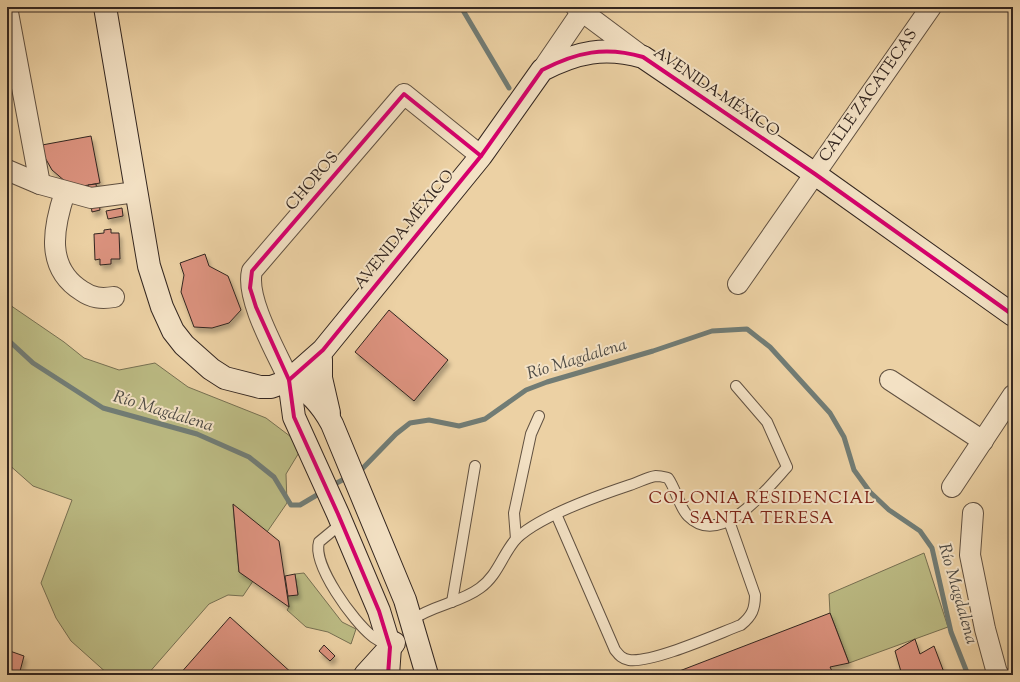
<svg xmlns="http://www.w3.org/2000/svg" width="1020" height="682" font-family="'Sorts Mill Goudy',serif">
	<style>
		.green { fill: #bbba83; stroke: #777052 }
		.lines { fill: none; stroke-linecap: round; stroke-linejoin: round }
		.stream { stroke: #717c75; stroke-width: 5 }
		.building { fill: #db927e; stroke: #332620; filter: url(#shadow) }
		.lane-casing { stroke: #615141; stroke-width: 12 }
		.street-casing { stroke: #615141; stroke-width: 22 }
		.secondary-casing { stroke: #332620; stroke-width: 24 }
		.lane { stroke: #f3e1c4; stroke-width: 10 }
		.street { stroke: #f3e1c4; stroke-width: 20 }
		.secondary { stroke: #f3e1c4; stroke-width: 22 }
		.cycleway-casing { stroke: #f3e1c4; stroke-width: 6 }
		.cycleway { stroke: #d6006c; stroke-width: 4 }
		.labels { text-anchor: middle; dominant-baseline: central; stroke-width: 4; stroke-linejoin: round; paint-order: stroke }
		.street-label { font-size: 16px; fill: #332620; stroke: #f3e1c4 }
		.water-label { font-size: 17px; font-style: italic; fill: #4d4a44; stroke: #f3e1c4 }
		.neighbourhood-label { font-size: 17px; letter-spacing: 1px; fill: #7a1f14; stroke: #f3e1c4 }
	</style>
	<defs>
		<filter id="shadow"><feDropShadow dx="2.5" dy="4.5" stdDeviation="2" flood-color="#0004"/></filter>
	</defs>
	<rect width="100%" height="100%" fill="#ecd1a4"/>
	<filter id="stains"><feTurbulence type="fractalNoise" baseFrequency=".005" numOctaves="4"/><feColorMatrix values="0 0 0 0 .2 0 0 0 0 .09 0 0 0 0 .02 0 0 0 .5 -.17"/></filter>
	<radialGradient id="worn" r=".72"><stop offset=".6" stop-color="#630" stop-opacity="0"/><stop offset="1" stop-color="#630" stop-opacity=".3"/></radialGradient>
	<g class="green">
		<path d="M7,303l57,39 20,16 35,12 36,-7 33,24 78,31 37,28 -17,28 1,29 -20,29 -34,-27 6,67 14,9 -10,15 -15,-1 -19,9 -62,71h-38l-38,-34 -15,-23 -15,-35 31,-83 -39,-14 -26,-23z"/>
		<path d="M924,553l24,74 -99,36 -19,-50 -1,-19z"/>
		<path d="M304,573l38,49 14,7 -5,15 -23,-12 -22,-5 -19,-17 2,-3 -1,-11 10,-2 -3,-20z"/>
	</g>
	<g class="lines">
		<g class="stream">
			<path d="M461,7l48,81"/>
			<path d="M7,339l26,24 70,45 94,26 52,23 25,20 17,28h9l22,-13"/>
			<path d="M357,472l5,-3 34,-35 14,-11 19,-3 30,6 26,-7 41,-29 21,-8 106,-31 59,-20 35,-2 23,18 60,66 14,24 10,33 16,22 19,18 31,21 12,17 19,84 17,43"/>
			<path d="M331,486l17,-9"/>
		</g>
	</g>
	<g class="building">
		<path d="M91,136l9,47 -17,3 -17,-4 -14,-12 -9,-16 -1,-9z"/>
		<path d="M96,184l4,26 -8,2 -4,-27z"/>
		<path d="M122,208l1,8 -15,3 -2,-8z"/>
		<path d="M111,229v4h8l1,26h-9v5l-11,1v-6l-5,1 -1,-26 10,-1v-3z"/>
		<path d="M205,254l4,12 19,10 13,34 -12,13 -17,5 -18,-1 -13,-35 3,-17 -4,-12z"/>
		<path d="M389,310l59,50 -34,41 -59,-49z"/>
		<path d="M233,504l46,37 10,66 -50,-35z"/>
		<path d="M295,574l3,21 -10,1 -3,-20z"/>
		<path d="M830,613l19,50 -19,4 4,8h-19l-1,-3 -8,3h-137z"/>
		<path d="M230,617l64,58h-115z"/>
		<path d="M915,639l5,15 14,-8 11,29h-43l-7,-24z"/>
		<path d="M324,645l11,11 -5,5 -11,-10z"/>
		<path d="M7,650l17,6 -5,19 -12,-2z"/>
	</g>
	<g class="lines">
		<defs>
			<g id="lane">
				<path d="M556,514l59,136c4,5 7,9 14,10 24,3 88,-26 112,-35 11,-9 14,-16 14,-30l-26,-74"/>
				<path d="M342,523l-23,19c-7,23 35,80 53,94 5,4 11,7 16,10"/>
				<path d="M516,539l-2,-26 17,-79 8,-18"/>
				<path d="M452,602l23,-136"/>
				<path d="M412,620c21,-15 48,-17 68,-32 18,-13 22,-33 36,-49 22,-22 84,-44 114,-54 9,-3 18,-8 26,-9 5,0 8,1 12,2 8,11 11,29 20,38 33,33 79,-27 99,-49l-20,-45 -31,-36"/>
			</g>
			<g id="street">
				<path d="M7,7l33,177"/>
				<path d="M576,7l67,50"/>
				<path d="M542,70l43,-63"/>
				<path d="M7,170l33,14 51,14 45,-6"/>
				<path d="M65,192c-12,36 -20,76 17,99 10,7 19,8 32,6"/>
				<path d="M738,284l193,-277"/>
				<path d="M289,380c-12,-27 -44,-81 -37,-109l152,-177 77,62"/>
				<path d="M890,380l93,61"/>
				<path d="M952,487l61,-92"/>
				<path d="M973,513l-3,42 15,74 12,44 2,2"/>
			</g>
			<g id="secondary">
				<path d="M105,7l44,259 13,41 11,24 11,14 27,24 14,9 35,9h11l31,-11"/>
				<path d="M321,360v18l8,35"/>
				<path d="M289,380l34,-30 158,-194 61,-86c35,-18 63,-24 101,-13l172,117 198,141"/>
				<path d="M289,380c20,10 33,25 43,44l73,176 22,75"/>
				<path d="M289,380l5,37 44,97 41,97 11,36 -2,28"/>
				<path d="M365,675l29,-32"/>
			</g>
		</defs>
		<use href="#lane" class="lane-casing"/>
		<use href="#street" class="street-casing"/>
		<use href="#secondary" class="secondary-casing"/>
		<use href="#lane" class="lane"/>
		<use href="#street" class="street"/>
		<use href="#secondary" class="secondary"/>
		<defs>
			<g id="cycleway">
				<path d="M289,380l34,-30 158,-194 61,-86c35,-18 63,-24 101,-13l172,117 198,141"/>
				<path d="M388,675l2,-28 -11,-36 -41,-97 -44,-97 -5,-37 -33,-73 -6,-19 2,-17 152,-177 77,62"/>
			</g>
		</defs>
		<use href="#cycleway" class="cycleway-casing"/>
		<use href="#cycleway" class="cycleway"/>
	</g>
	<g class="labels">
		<g class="street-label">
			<text transform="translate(716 93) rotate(34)">AVENIDA MÉXICO</text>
			<text transform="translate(869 96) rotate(-55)">CALLE ZACATECAS</text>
			<text transform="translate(313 182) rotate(-49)">CHOPOS</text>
			<text transform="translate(405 230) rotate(-51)">AVENIDA MÉXICO</text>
		</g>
		<g class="water-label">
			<text transform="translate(577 360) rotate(-17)">Río Magdalena</text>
			<text transform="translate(163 412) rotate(17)">Río Magdalena</text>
			<text transform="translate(957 594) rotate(74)">Río Magdalena</text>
		</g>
		<g class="neighbourhood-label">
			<text x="762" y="499">COLONIA RESIDENCIAL<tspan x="762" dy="20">SANTA TERESA</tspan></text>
		</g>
	</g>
	<rect width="1020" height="682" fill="none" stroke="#ecd1a4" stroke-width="24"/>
	<rect x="8" y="8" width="1004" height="666" fill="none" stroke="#332620" stroke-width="2"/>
	<rect x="12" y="12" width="996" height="658" fill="none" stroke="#332620"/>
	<rect width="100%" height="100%" filter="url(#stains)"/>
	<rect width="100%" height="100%" fill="url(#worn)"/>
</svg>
